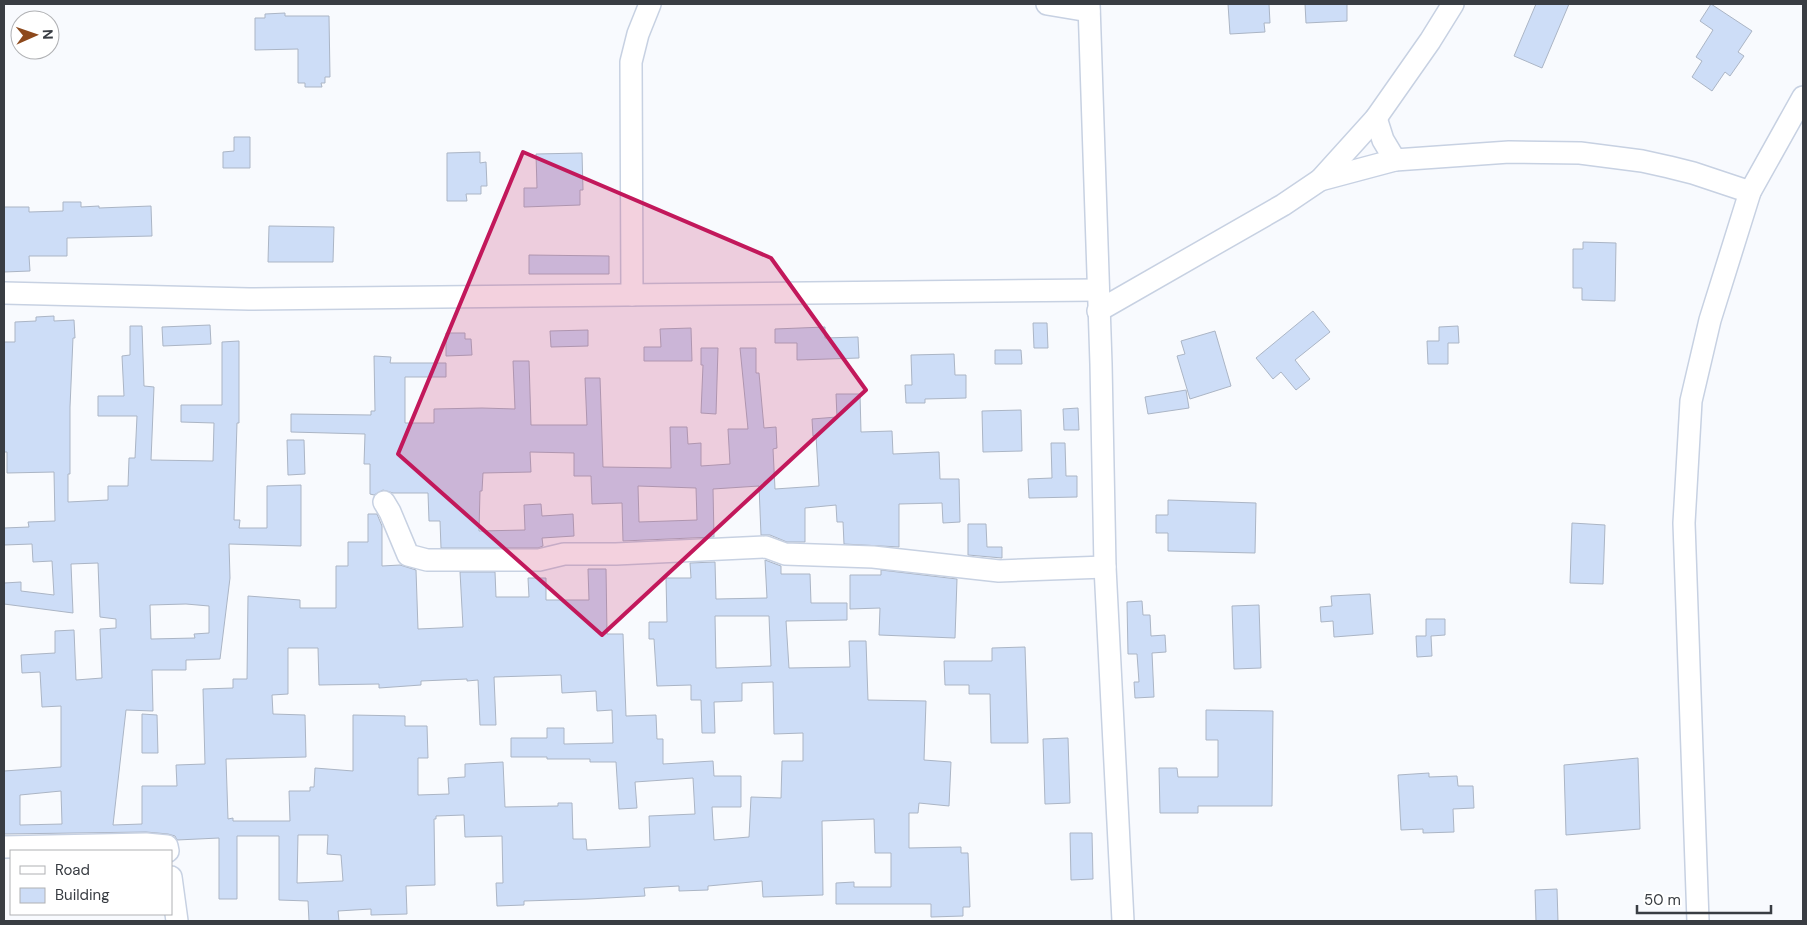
<svg xmlns="http://www.w3.org/2000/svg" width="1807" height="925" font-family="'DM Sans',sans-serif">
	<style>
		.building { fill: #cdddf7; stroke: #abb5c5; fill-rule: evenodd }
		.lines { fill: none; stroke-linecap: round; stroke-linejoin: round }
		.minor-casing { stroke: #c7d1e2; stroke-width: 24 }
		.minor { stroke: #fff; stroke-width: 21 }
		.marked { fill: #c2185b; fill-opacity: 0.2; stroke: #c2185b; stroke-width: 4; stroke-linejoin: round }
	</style>
	<rect width="100%" height="100%" fill="#f8fafe"/>
	<g class="building">
		<path d="M1228,4h41l1,19h-6l1,9 -35,2z"/>
		<path d="M1305,4h42v17l-41,2z"/>
		<path d="M1536,4h33l-27,64 -28,-12z"/>
		<path d="M1711,4l41,27 -14,21 6,4 -14,20 -5,-4 -13,19 -20,-14 10,-16 -6,-4 17,-27 -13,-9z"/>
		<path d="M285,13v3h44l1,61h-5v6h-4l1,4h-17v-4h-7v-34l-43,1v-32h10v-4z"/>
		<path d="M234,137h16v31h-27v-16l11,-1z"/>
		<path d="M480,152v11l6,-1 1,24h-6v8h-15l1,7h-20v-48z"/>
		<path d="M582,153l1,37h-3v15l-56,2v-19h13l-1,-34z"/>
		<path d="M63,202h18v5l18,-1v2l52,-2 1,30 -85,2v18h-38l1,15 -26,1v-65h25v5l34,-1z"/>
		<path d="M269,226l65,1 -1,35h-65z"/>
		<path d="M1583,242l33,1 -1,58 -33,-1v-12h-9v-39h10z"/>
		<path d="M529,255l80,1v18h-80z"/>
		<path d="M1313,311l17,21 -35,28 15,19 -14,11 -15,-18 -8,7 -17,-21z"/>
		<path d="M54,316v5l20,-1 1,18h-2l-3,69v67h-2v28l40,-2v-14h20l1,-28h6l2,-42h-39v-20h26l-2,-40 8,-1v-29h12l2,60 10,1 -3,73 62,1 1,-38 -33,-1v-17h41v-63l17,-1v82h-2l-3,97h6l-1,8h28v-42l34,-1v61l-72,-2 1,34 -10,81 -34,1v10h-34l1,41 -27,-1 -13,115 29,-1v-38h35l-1,-21 29,-1 -2,-75 30,-1v-9h14l1,-83 52,4v8h36v-42h12v-24h20v-28h9l5,12v40l18,-1 16,5 2,59 45,-2 -3,-55h35l1,25h33l-1,-19h18v22h43l-1,-31h18l1,65h16l3,82 30,-1 1,24h6v25l50,-3 1,15h27v31h-29l2,33 35,-3 2,-40 30,1 1,-37h21v-28l-29,1 -1,-52 -31,1v18l-28,1 1,31h-13l-1,-33h-10v-15l-34,1 -3,-47h-5v-17h18l-1,-44h25l-1,-15 25,-1 1,37 51,-1 -2,-38 16,6v8h29l1,29h36v17l-61,1 3,47 61,-1 -1,-26h17l2,59 58,1 -2,59 27,2 -2,44 -30,-3 -1,10h-9v35l52,-1v6h7l2,54h-7v9l-32,1v-13h-95v-21l18,-1v5h37v-34h-16l-1,-34 -52,2 1,74 -60,2 -1,-16 -54,5v4l-29,1v-5l-35,2 1,8 -57,3 -64,2v4l-27,1 -1,-23h7l-1,-47 -37,1 -1,-22 -28,1v3h-2l1,66 -29,1 1,28 -36,1v-6l-33,2 1,10h-30l-1,-20 -29,-1v-64h-42v63h-18v-61l-42,2 -2,-4 -7,-2 -22,-2 -142,2v-63l57,-4v-61l-19,1 -2,-35 -18,1 -1,-18 34,-2v-22l19,-1 2,50 26,-2 -2,-49 16,-1v-9l-16,-2 -2,-54 -27,1 2,49 -69,-9v-21l17,-1v9l33,4 -2,-34 -19,1 -1,-18 -28,1v-17l25,-1 -1,-5 27,-1 -1,-49 -47,1v-21h-3v-110h11v-20l21,-1v-4zM186,604l23,2v27l-15,1 1,4 -44,1 -1,-34zM715,616h54l2,50 -55,2zM288,648h30l1,37 60,-1v4l42,-3v-4l46,-2v2l11,-1 2,45h16l-2,-48 67,-2 1,18 34,-2 1,20 15,-1 1,33 -49,1v-16h-17v10h-36v19h36v2h43v3h26l3,47 18,-1 -2,-26 58,-4 2,36 -46,2 1,31 -63,3 -1,-11h-13l-1,-36h-14v3l-53,1 -2,-45 -38,2v13l-17,1 1,16 -31,1v-37h10l-1,-32h-22v-10l-52,-1v56l-38,-3 -1,19h-4v4h-21l1,30h-57v-3l-5,1 -2,-60 80,-2 -1,-42 -32,-1 -1,-19 16,-1zM61,791l1,33 -42,1v-30zM298,835h30l-1,19 14,1 2,26 -46,2z"/>
		<path d="M1033,323h14l1,25h-14z"/>
		<path d="M210,325l1,19 -48,2 -1,-19z"/>
		<path d="M1458,326l1,17h-11v21h-20l-1,-23h12v-14z"/>
		<path d="M825,327v11l33,-1 1,21 -62,2v-17h-22v-14z"/>
		<path d="M691,328l1,33h-48v-14h17l-1,-18z"/>
		<path d="M588,330v16l-37,1 -1,-16z"/>
		<path d="M1215,331l16,55 -41,13 -13,-43 8,-2 -4,-13z"/>
		<path d="M446,333h19v6h6l1,16 -26,1z"/>
		<path d="M701,348h17l-2,66 -15,-1 2,-48h-2z"/>
		<path d="M740,348h16v25h3l5,55 12,-1 1,21 -4,1 2,40 44,-3 -3,-50h-3l-1,-17 25,-2 -1,-23h24l1,38 31,-1 1,23 46,-2 1,27h19l1,43 -17,1 -1,-20 -43,1v43l-55,-3 -1,-22h-6l-1,-17 -31,3v34h-18l-17,-7h-9l-2,-49 -46,3 1,48 -91,4 -1,-38 -30,1 -1,-28h-17v-23l-44,-1 1,20 -48,1 -1,18h-2l-1,40 46,-1 -1,-25 17,-1 1,12 31,-2 1,22 -32,2 1,8 -5,2h-97l-1,-27h-11l-1,-28h-35l-10,-3 -9,5 -4,-1v-30h-6l1,-30 -74,-2v-18l80,1v-4h4l-1,-55 17,1 -1,6h56v14h-41v46h29v-14l48,-1 33,1 -2,-48h16l2,64h56l-2,-47h15l3,89 68,1 -1,-41h17l1,17 13,-1v23l29,-2 -2,-35h20zM638,486l58,2 1,32 -58,2z"/>
		<path d="M995,350h26l1,14h-27z"/>
		<path d="M954,354l1,21h11v23l-41,1v4h-19l-1,-18h7l-1,-30z"/>
		<path d="M1186,390l3,18 -41,6 -3,-17z"/>
		<path d="M1078,408l1,22h-15l-1,-21z"/>
		<path d="M1021,410l1,41 -39,1 -1,-41z"/>
		<path d="M287,440h17l1,34 -17,1z"/>
		<path d="M1051,443h14l1,33h11v21l-48,1 -1,-19 24,-1z"/>
		<path d="M1168,500l88,3 -1,50 -87,-2v-18h-12v-18h12z"/>
		<path d="M1572,523l33,2 -2,59 -33,-1z"/>
		<path d="M968,524h18l1,23h15v11l-34,-3z"/>
		<path d="M881,570l76,9 -2,59 -76,-3 1,-27 -30,1v-34h31z"/>
		<path d="M1370,594l3,40 -39,3 -1,-16 -12,1 -1,-15 12,-1 -1,-10z"/>
		<path d="M1142,601l1,14h7l1,21 14,-1 1,17 -14,1 2,44 -19,1 -1,-16h5l-2,-28h-9l-1,-52z"/>
		<path d="M1259,605l2,63 -27,1 -2,-63z"/>
		<path d="M1426,619h19v16l-14,1 1,20 -15,1 -1,-21h10z"/>
		<path d="M1025,647l3,96h-37l-1,-49h-21v-9h-24l-1,-24h48v-13z"/>
		<path d="M1206,710l67,1 -1,95h-74v7h-38l-1,-45h18l1,9h40v-37h-12z"/>
		<path d="M142,714l15,1 1,38h-16z"/>
		<path d="M1068,738l2,65 -25,1 -2,-65z"/>
		<path d="M1638,758l2,71 -74,6 -2,-70z"/>
		<path d="M1429,773v4l28,-1 1,10h15l1,22 -21,1 1,23 -31,1v-4l-22,1 -3,-55z"/>
		<path d="M1070,833h22l1,46 -22,1z"/>
		<path d="M1557,889l1,32h-22l-1,-31z"/>
	</g>
	<g class="lines">
		<defs>
			<g id="minor">
				<path d="M1047,4l42,7"/>
				<path d="M1089,4l12,360 4,203 18,354"/>
				<path d="M1376,118l7,22 12,20"/>
				<path d="M1320,180l75,-20 114,-8 71,1 62,8 27,6 24,6 57,19"/>
				<path d="M4,293l245,6 849,-9"/>
				<path d="M632,295l-1,-233 7,-28 12,-30"/>
				<path d="M1098,311l185,-106 37,-25 56,-62 54,-77 23,-37"/>
				<path d="M384,502l6,10 18,43 19,5h112l25,-6h52l150,-7 19,7 88,3 126,14 106,-4"/>
				<path d="M4,847l142,-3 21,2 1,5"/>
				<path d="M171,877l6,44"/>
				<path d="M1698,921l-14,-398 7,-122 19,-81 40,-128 53,-95"/>
			</g>
		</defs>
		<use href="#minor" class="minor-casing"/>
		<use href="#minor" class="minor"/>
	</g>
	<path class="marked" d="M523,152l248,106 95,132 -264,245 -204,-181z"/>
	<rect width="1807" height="925" fill="none" stroke="#393d43" stroke-width="10"/>
	<rect x="10" y="850" width="162" height="65" fill="#ffffff" stroke="#b0b1b4"/>
	<rect x="20" y="866" width="25" height="8" fill="#ffffff" stroke="#b0b1b4"/>
	<text x="55" y="875" font-size="15" fill="#393d43">Road</text>
	<rect x="20" y="888" width="25" height="15" fill="#cdddf7" stroke="#b0b1b4"/>
	<text x="55" y="900" font-size="15" fill="#393d43">Building</text>
	<g transform="translate(35 35) rotate(88)"><circle r="24" fill="#ffffff" stroke="#b0b1b4"/>
	<path d="M0-4L9 19L0 12L-9 19Z" fill="#8d491c"/>
	<text y="-8" font-size="14" font-weight="bold" text-anchor="middle" fill="#393d43">N</text>
	</g>
	<path d="M1637 905v8h134v-8" fill="none" stroke="#393d43" stroke-width="2.5"/>
	<text x="1644" y="905" font-size="15" fill="#393d43" stroke="#ffffff" stroke-width="4" paint-order="stroke">50 m</text>
</svg>
